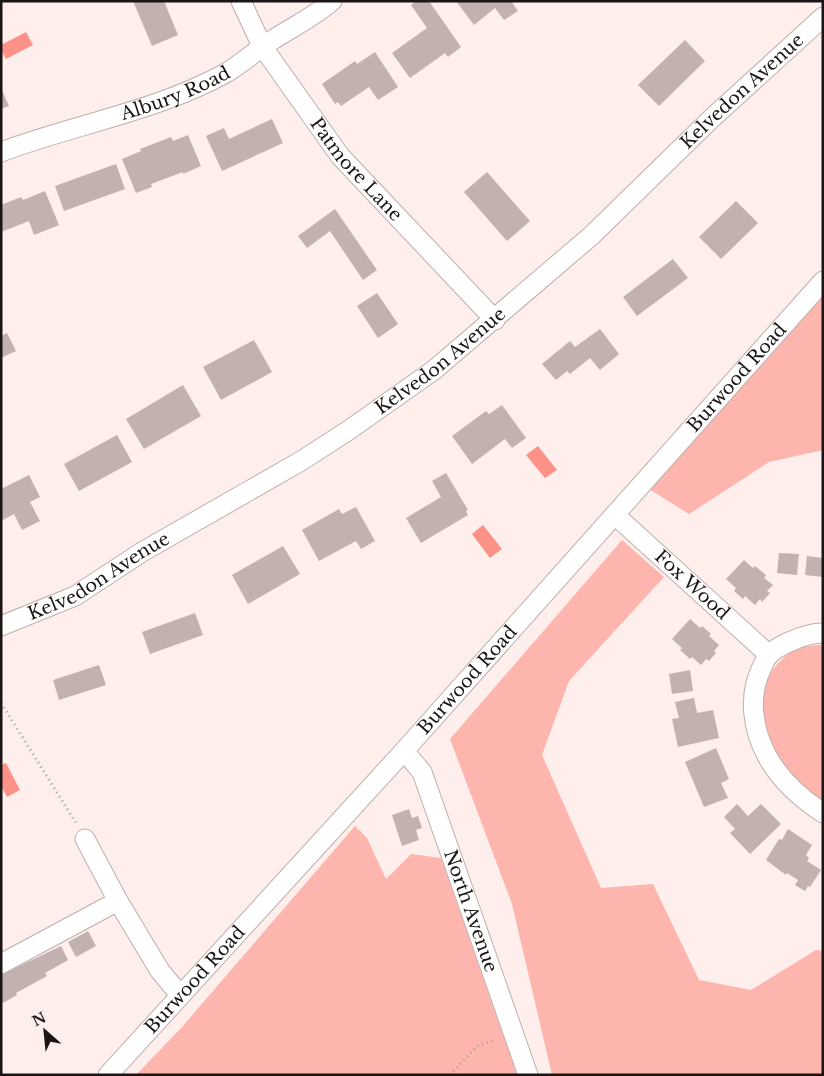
<svg xmlns="http://www.w3.org/2000/svg" width="824" height="1076" font-family="'Libre Baskerville',serif">
	<style>
		.green { fill: #fdb5ad }
		.water { fill: #fc9287 }
		.building { fill: #c1b2b0 }
		.lines { fill: none; stroke-linecap: round; stroke-linejoin: round }
		.minor-casing { stroke: #beafad; stroke-width: 21 }
		.path { stroke: #aa9e9d; stroke-width: 3; stroke-dasharray: 1 4; stroke-linecap: butt }
		.minor { stroke: #fff; stroke-width: 19 }
		.labels { text-anchor: middle; dominant-baseline: central; stroke-width: 5; stroke-linejoin: round; paint-order: stroke }
		.street-label { font-size: 18px; fill: #1b1515; stroke: #feeeec }
	</style>
	<rect width="100%" height="100%" fill="#feeeec"/>
	<g class="green">
		<path d="M823,295v155l-54,12 -80,52 -40,-25z"/>
		<path d="M622,540l42,37 -95,104 -27,74 59,133 52,-4 46,96 52,10 65,-40 7,1v124h-271l-40,-171 -62,-165z"/>
		<path d="M818,645h5v160c-9,-7 -20,-13 -28,-22 -26,-28 -48,-82 -20,-116 6,-8 14,-15 24,-19 6,-2 13,-2 19,-3z"/>
		<path d="M355,826l12,12 19,41 25,-25 30,4 76,217h-381l46,-48z"/>
	</g>
	<g class="water">
		<path d="M26,32l7,13 -27,14 -5,-9v-5z"/>
		<path d="M538,446l19,24 -12,8 -19,-23z"/>
		<path d="M483,525l19,24 -12,9 -18,-24z"/>
		<path d="M6,763l14,27 -13,7 -6,-11v-21z"/>
	</g>
	<g class="building">
		<path d="M133,1h31l14,34 -26,11z"/>
		<path d="M416,1h13l32,46 -13,10 -3,-4 -35,25 -18,-25 35,-25 -16,-23z"/>
		<path d="M456,1h55l7,10 -14,9 -9,-12 -21,17z"/>
		<path d="M685,40l20,21 -46,45 -21,-21z"/>
		<path d="M375,52l23,35 -20,13 -9,-13 -28,19 -3,-4 -3,2 -13,-20 33,-23 2,3z"/>
		<path d="M1,88l8,18 -8,3z"/>
		<path d="M272,119l11,24 -61,28 -16,-35 18,-8 5,11z"/>
		<path d="M188,135l13,31 -18,8v-2l-32,12 1,3 -16,6 -14,-34 19,-8 -1,-2 31,-12 2,4z"/>
		<path d="M116,164l9,25 -61,22 -9,-25z"/>
		<path d="M487,172l43,49 -23,20 -43,-49z"/>
		<path d="M45,191l14,34 -25,10 -5,-14 -28,11v-27l20,-8 2,3z"/>
		<path d="M736,201l22,22 -37,36 -22,-22z"/>
		<path d="M335,209l42,61 -14,10 -33,-49 -23,17 -9,-12z"/>
		<path d="M673,259l15,19 -51,38 -14,-19z"/>
		<path d="M377,293l21,31 -20,14 -21,-32z"/>
		<path d="M600,329l19,25 -19,16 -10,-12 -20,16 -3,-3 -11,9 -14,-16 28,-23 5,6z"/>
		<path d="M7,333l9,18 -15,7v-22z"/>
		<path d="M254,340l18,32 -51,28 -18,-33z"/>
		<path d="M183,385l18,31 -57,33 -18,-30z"/>
		<path d="M502,405l24,33 -14,10 -7,-9 -33,25 -20,-28 34,-25 3,3z"/>
		<path d="M117,435l15,27 -53,29 -15,-27z"/>
		<path d="M446,473l22,37 -2,1 2,4 -47,28 -15,-25 35,-21 -9,-16z"/>
		<path d="M29,475l11,22 -10,5 10,19 -18,9 -8,-16 -13,7v-32z"/>
		<path d="M356,507l19,34 -14,8 -5,-8 -37,20 -17,-31 37,-21 3,5z"/>
		<path d="M283,546l17,28 -52,30 -16,-29z"/>
		<path d="M779,553l20,1 -2,21 -20,-2z"/>
		<path d="M807,556l16,2v19l-18,-2z"/>
		<path d="M744,560l9,8 2,-2 11,9 -2,3 9,7 -6,6 3,2 -8,9 -2,-3 -5,6 -10,-9 -2,3 -9,-8 2,-3 -10,-9z"/>
		<path d="M195,613l8,22 -53,19 -8,-22z"/>
		<path d="M690,619l10,9 2,-2 9,8 -2,2 10,9 -5,6 2,2 -7,8 -3,-2 -5,6 -9,-8 -2,2 -10,-9 2,-2 -10,-9z"/>
		<path d="M99,665l7,20 -47,15 -6,-20z"/>
		<path d="M690,670l3,21 -21,3 -3,-20z"/>
		<path d="M694,698l3,15 16,-3 6,28 -41,9 -6,-28 7,-1 -4,-16z"/>
		<path d="M716,748l13,31 -8,4 7,15 -24,9 -19,-45z"/>
		<path d="M737,804l11,12 13,-12 20,20 -31,30 -20,-21 5,-4 -11,-12z"/>
		<path d="M409,809l3,9 6,-2 4,12 -6,2 3,10 -17,6 -10,-31z"/>
		<path d="M788,829l24,16 -6,10 3,3 -2,3 14,9 -11,17 -2,-1 -3,5 -10,-6 3,-5 -11,-7 -1,2 -20,-15 13,-21 3,1z"/>
		<path d="M88,931l8,15 -20,11 -8,-15z"/>
		<path d="M61,946l7,14 -23,13 2,3 -31,17 1,2 -16,9v-29z"/>
	</g>
	<g class="lines">
		<defs>
			<g id="minor">
				<path id="s1" d="M241,1l21,45 78,110 155,164"/>
				<path id="s2" d="M1,152c74,-28 153,-40 223,-78 18,-10 33,-25 50,-35 19,-12 41,-23 58,-38"/>
				<path id="s3" d="M615,515l153,139"/>
				<path id="s4" d="M1,626l74,-30 67,-44 159,-91 48,-31 85,-60 157,-134 120,-117 112,-102"/>
				<path d="M823,633c-12,0 -23,4 -34,9 -6,3 -14,6 -19,12 -4,3 -6,9 -8,13 -14,28 -10,61 5,89 13,24 33,42 56,57"/>
				<path id="s5" d="M404,751l18,21 106,303"/>
				<path d="M85,839l33,62 42,70 20,24"/>
				<path d="M1,964l117,-63"/>
				<path id="s6" d="M108,1075l296,-324 419,-470"/>
			</g>
		</defs>
		<use href="#minor" class="minor-casing"/>
		<g class="path">
			<path d="M1,703l75,120"/>
			<path d="M450,1075l27,-29 19,-7"/>
		</g>
		<use href="#minor" class="minor"/>
	</g>
	<g class="labels">
		<g class="street-label">
			<text stroke="none"><textPath href="#s4" startOffset="920">Kelvedon Avenue</textPath></text>
			<text stroke="none"><textPath href="#s2" startOffset="184">Albury Road</textPath></text>
			<text stroke="none"><textPath href="#s1" startOffset="205">Patmore Lane</textPath></text>
			<text stroke="none"><textPath href="#s4" startOffset="515">Kelvedon Avenue</textPath></text>
			<text stroke="none"><textPath href="#s6" startOffset="939">Burwood Road</textPath></text>
			<text stroke="none"><textPath href="#s4" startOffset="110">Kelvedon Avenue</textPath></text>
			<text stroke="none"><textPath href="#s3" startOffset="104">Fox Wood</textPath></text>
			<text stroke="none"><textPath href="#s6" startOffset="534">Burwood Road</textPath></text>
			<text stroke="none"><textPath href="#s5" startOffset="175">North Avenue</textPath></text>
			<text stroke="none"><textPath href="#s6" startOffset="129">Burwood Road</textPath></text>
		</g>
	</g>
	<rect width="824" height="1076" fill="none" stroke="#1b1515" stroke-width="5"/>
	<g transform="translate(45 1031) rotate(333)" stroke="#feeeec" stroke-width="4" paint-order="stroke">
	<path d="M0-4L9 19L0 12L-9 19Z" fill="#1b1515"/>
	<text y="-8" font-size="14" font-weight="bold" text-anchor="middle" fill="#1b1515">N</text>
	</g>
</svg>
